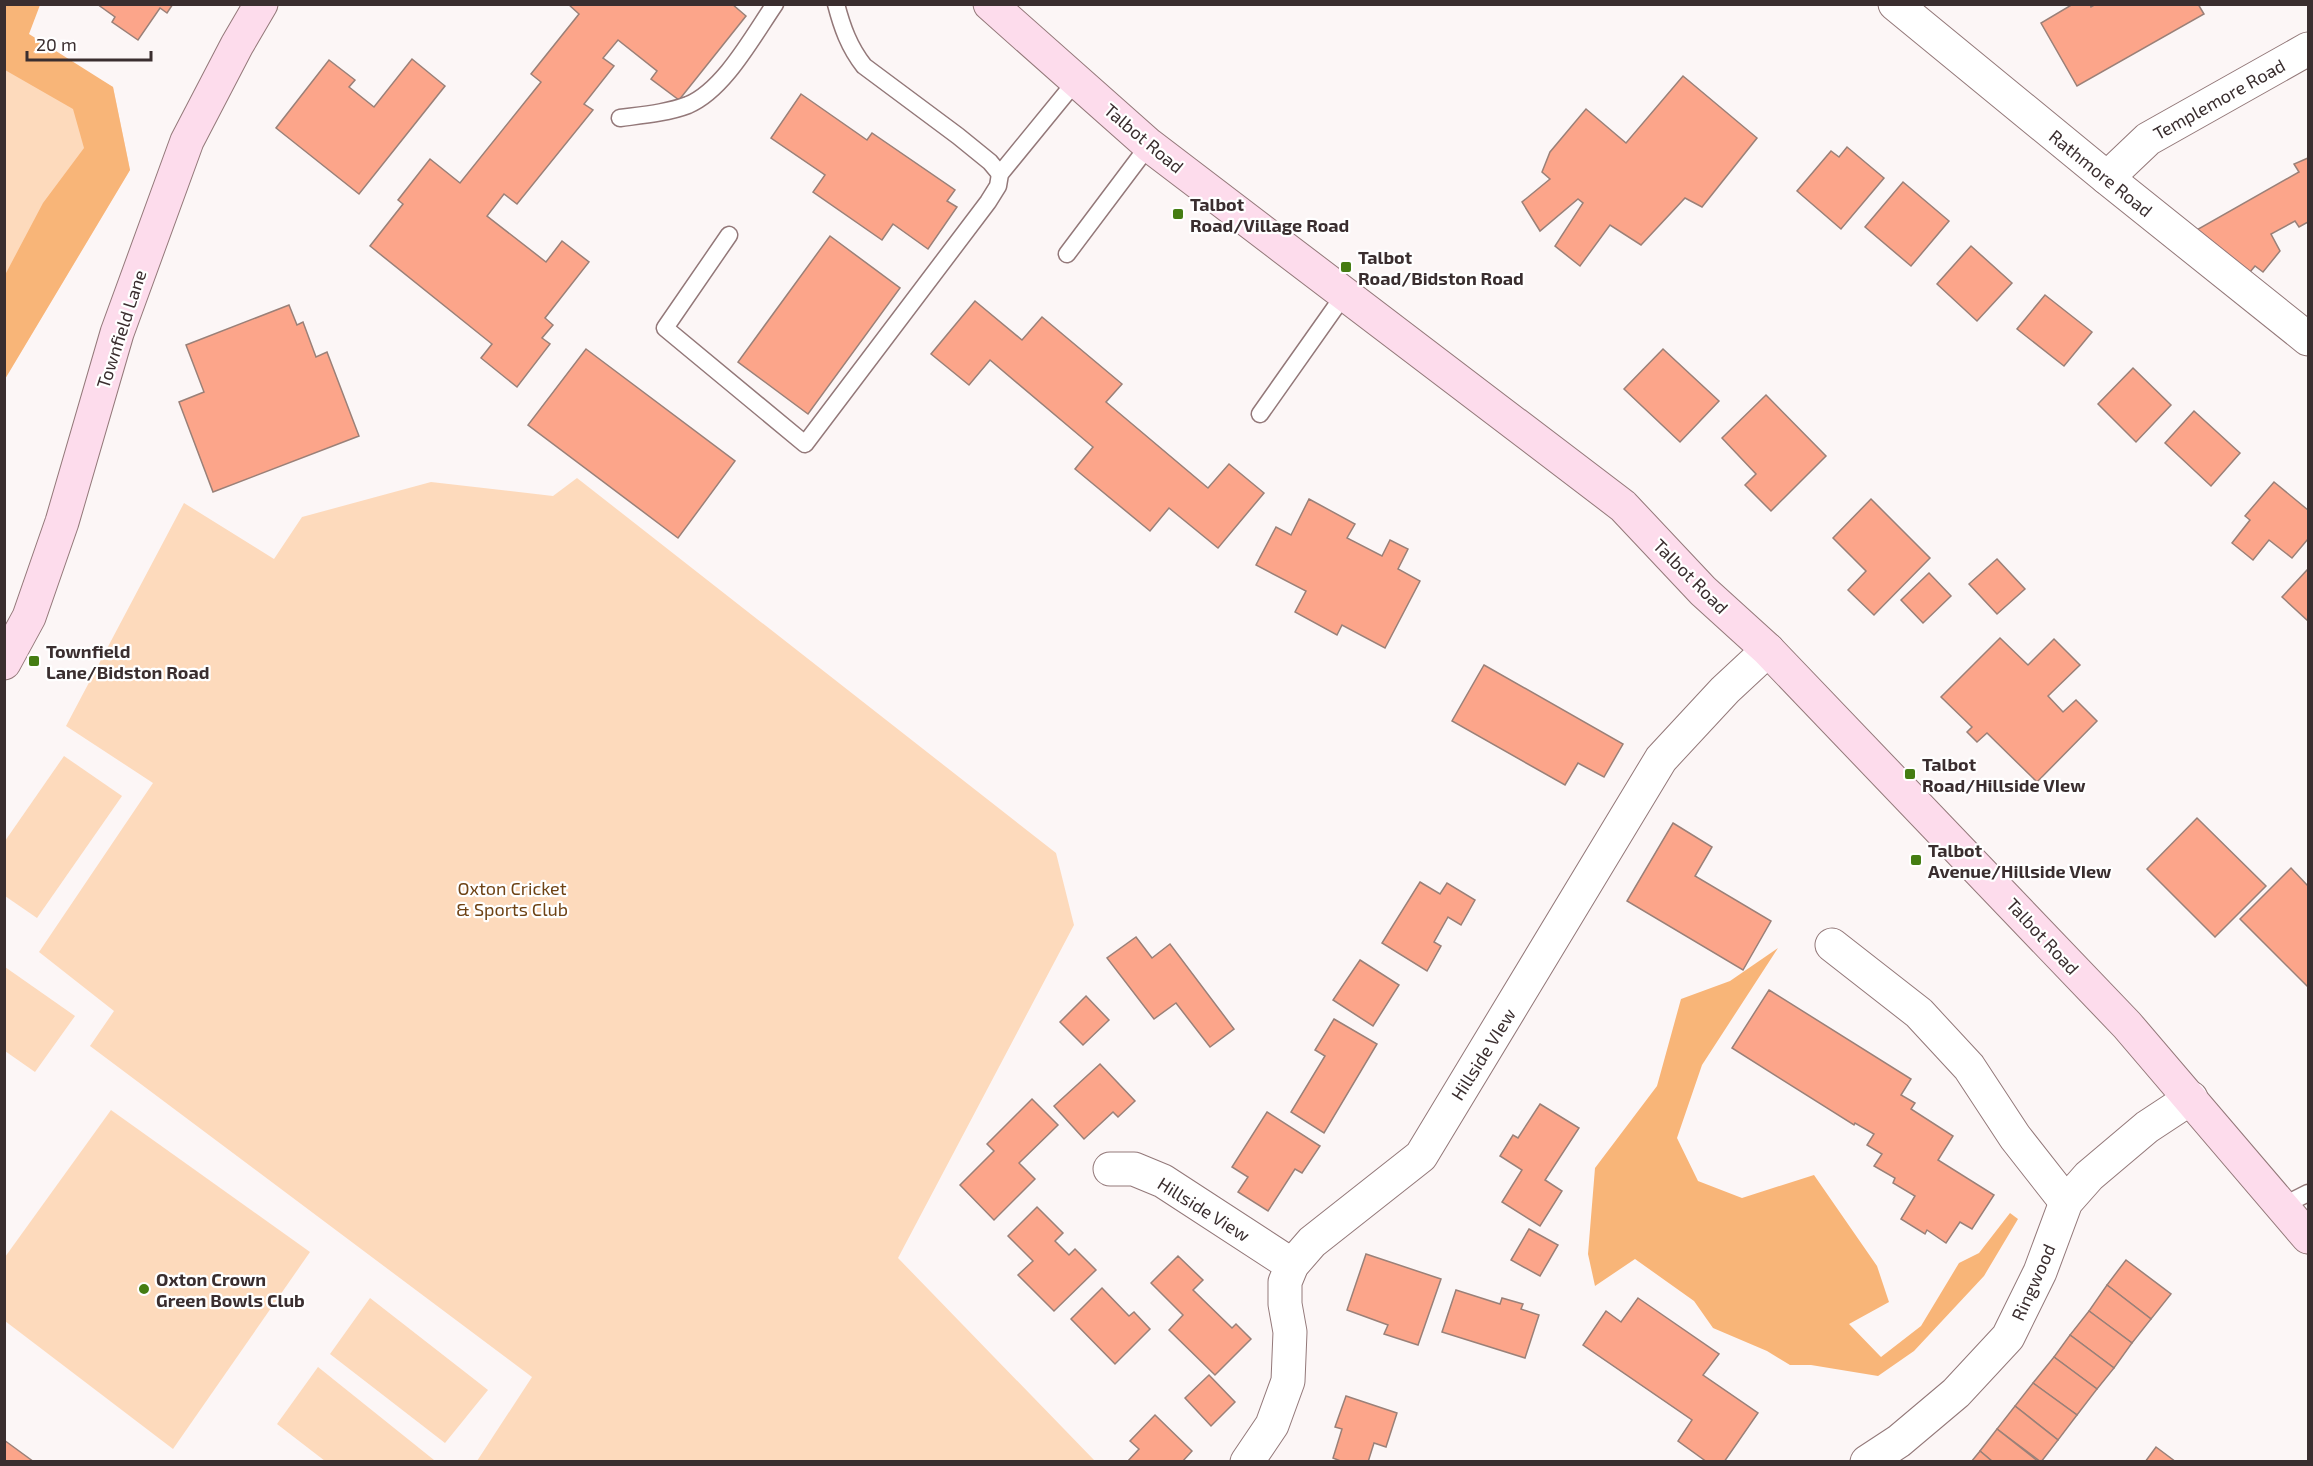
<svg xmlns="http://www.w3.org/2000/svg" width="2313" height="1466" font-family="'Exo 2',sans-serif">
	<style>
		.green { fill: #fddabc }
		.forest { fill: #f8b578 }
		.building { fill: #fca58a; stroke: #9a8078; stroke-width: 1.5 }
		.lines { fill: none; stroke-linecap: round; stroke-linejoin: round }
		.lane-casing { stroke: #937879; stroke-width: 19 }
		.street-casing { stroke: #937879; stroke-width: 35 }
		.secondary-casing { stroke: #937879; stroke-width: 35 }
		.lane { stroke: #fff; stroke-width: 16 }
		.street { stroke: #fff; stroke-width: 33 }
		.secondary { stroke: #fddcec; stroke-width: 33 }
		.poi-dot { fill: #457d13; stroke: #fff; stroke-width: 2 }
		.labels { text-anchor: middle; dominant-baseline: central; stroke-width: 4.5; stroke-linejoin: round; paint-order: stroke }
		.street-label { font-size: 18px; fill: #3a2e2f; stroke: #fff }
		.poi-label { font-size: 18px; font-weight: bold; fill: #3a2e2f; stroke: #fff; text-anchor: start }
		.park-label { font-size: 18px; fill: #6e4214; stroke: #fff }
	</style>
	<rect width="100%" height="100%" fill="#fcf6f6"/>
	<g class="green">
		<path d="M5,27l108,60 17,83 -125,209z"/>
		<path d="M577,478l479,375 18,72 -176,333 197,203h-618l55,-84 -442,-331 24,-35 -75,-59 114,-169 -87,-57 118,-223 90,56 28,-42 129,-35 122,14z"/>
		<path d="M64,756l58,40 -85,122 -32,-22v-55z"/>
		<path d="M5,967l70,49 -40,56 -30,-21z"/>
		<path d="M111,1110l199,142 -137,197 -168,-128v-64z"/>
		<path d="M370,1298l118,92 -43,53 -115,-89z"/>
		<path d="M318,1367l116,93 -1,1h-108l-48,-37z"/>
	</g>
	<g class="forest">
		<path d="M5,4l35,1 -11,29 84,53 17,83 -125,209v-104l38,-72 41,-55 -11,-39 -68,-39z"/>
		<path d="M1778,948l-76,117 -25,73 21,43 44,17 72,-23 63,91 12,36 -40,22 32,33 40,-31 38,-63 20,-10 31,-40 8,6 -34,57 -70,75 -36,25 -67,-11h-21l-23,-14 -54,-23 -19,-27 -59,-42 -40,27 -7,-32 7,-86 62,-82 24,-87 49,-18z"/>
	</g>
	<g class="building">
		<path d="M97,4h76l-6,9 -7,-5 -22,32 -26,-18 3,-5z"/>
		<path d="M568,4h164l14,12 -67,84 -28,-21 6,-8 -39,-31 -15,18 11,8 -30,38 9,6 -76,94 -13,-10 -17,22 59,46 16,-21 27,21 -44,56 8,7 -11,13 8,6 -33,43 -36,-29 11,-14 -122,-98 33,-42 -5,-4 32,-41 30,24 81,-101 -10,-8 48,-60z"/>
		<path d="M2073,4h17l1,3 5,-3h102l6,10 -127,72 -36,-63z"/>
		<path d="M412,59l33,27 -86,108 -83,-66 53,-68 26,20 -6,7 25,20z"/>
		<path d="M1683,76l74,62 -55,69 -17,-9 -44,47 -31,-20 -30,41 -25,-20 28,-43 -5,-4 -38,32 -18,-29 28,-23 -8,-7 8,-20 36,-43 40,34z"/>
		<path d="M801,94l66,46 5,-7 83,57 -8,11 10,6 -29,42 -35,-25 -11,16 -69,-48 12,-17 -54,-37z"/>
		<path d="M1847,147l37,31 -43,51 -44,-38 34,-40 8,6z"/>
		<path d="M2308,158v64l-9,5 -4,-6 -24,13 9,17 -17,21 -8,-6 -5,6 -57,-40 106,-60 -5,-8z"/>
		<path d="M1903,182l46,39 -38,45 -46,-39z"/>
		<path d="M830,236l70,52 -92,126 -70,-52z"/>
		<path d="M1971,246l41,37 -35,38 -40,-37z"/>
		<path d="M2045,295l47,37 -28,34 -47,-37z"/>
		<path d="M975,301l47,39 20,-23 80,67 -16,18 102,86 21,-24 35,29 -46,55 -49,-40 -19,23 -75,-62 18,-22 -103,-87 -21,25 -38,-31z"/>
		<path d="M289,305l8,20 6,-3 13,35 11,-5 32,84 -146,56 -34,-90 25,-10 -18,-47z"/>
		<path d="M586,349l149,112 -57,77 -150,-113z"/>
		<path d="M1663,349l56,52 -39,41 -56,-53z"/>
		<path d="M2133,368l38,37 -35,37 -38,-38z"/>
		<path d="M1766,395l60,61 -55,55 -26,-26 11,-11 -34,-36z"/>
		<path d="M2194,411l46,42 -29,33 -46,-43z"/>
		<path d="M2274,482l34,28v29l-16,19 -23,-18 -16,20 -21,-17 18,-23 -5,-4z"/>
		<path d="M1309,499l46,25 -8,14 35,18 8,-16 18,9 -10,20 22,12 -35,67 -43,-23 -5,10 -42,-23 11,-21 -50,-26 20,-38 15,8z"/>
		<path d="M1871,499l59,59 -56,57 -26,-25 18,-19 -33,-33z"/>
		<path d="M1997,559l28,30 -28,25 -28,-30z"/>
		<path d="M2308,569v52l-26,-24z"/>
		<path d="M1929,573l22,23 -28,27 -22,-23z"/>
		<path d="M2000,638l28,27 26,-26 26,26 -32,31 15,16 13,-12 21,21 -60,61 -50,-49 -10,9 -10,-10 5,-5 -31,-30z"/>
		<path d="M1484,665l139,79 -19,33 -26,-14 -13,22 -113,-64z"/>
		<path d="M2197,818l69,68 -51,51 -68,-68z"/>
		<path d="M1673,823l39,24 -17,29 76,45 -28,49 -116,-69z"/>
		<path d="M2291,868l17,18v101l-68,-68z"/>
		<path d="M1420,882l20,12 7,-11 28,17 -14,25 -13,-8 -14,25 7,4 -14,25 -45,-28z"/>
		<path d="M1136,937l16,21 18,-14 64,85 -24,18 -34,-44 -22,16 -47,-61z"/>
		<path d="M1360,960l39,25 -26,41 -40,-26z"/>
		<path d="M1769,990l142,89 -10,16 14,8 -4,6 42,27 -15,24 56,35 -22,34 -12,-7 -14,21 -19,-13 -2,4 -24,-15 14,-23 -22,-13 2,-5 -21,-12 8,-12 -15,-9 7,-11 -19,-11 -1,2 -122,-77z"/>
		<path d="M1086,996l23,24 -26,25 -23,-23z"/>
		<path d="M1334,1019l43,25 -53,89 -33,-21 34,-56 -10,-6z"/>
		<path d="M1100,1064l35,37 -17,16 -5,-5 -29,27 -30,-33z"/>
		<path d="M1032,1099l26,26 -39,38 16,16 -41,41 -34,-35 34,-34 -7,-7z"/>
		<path d="M1540,1104l39,24 -34,52 17,11 -22,35 -38,-24 20,-32 -22,-14 13,-21 5,3z"/>
		<path d="M1267,1112l53,34 -18,27 -7,-4 -27,42 -30,-19 10,-15 -16,-10z"/>
		<path d="M1037,1207l26,26 -8,8 14,14 6,-6 21,21 -42,41 -36,-36 15,-14 -25,-25z"/>
		<path d="M1529,1229l29,16 -18,31 -29,-16z"/>
		<path d="M1366,1254l75,25 -23,66 -34,-11 4,-9 -41,-15z"/>
		<path d="M1178,1256l25,24 -10,10 39,38 4,-4 15,15 -36,36 -46,-45 14,-15 -32,-32z"/>
		<path d="M2126,1260l45,34 -20,25 -44,-34z"/>
		<path d="M2107,1285l44,34 -19,24 -43,-32z"/>
		<path d="M1102,1288l27,28 5,-4 16,17 -35,35 -44,-45z"/>
		<path d="M1456,1290l44,14 2,-6 21,6 -2,5 18,6 -14,43 -83,-26z"/>
		<path d="M1638,1298l81,56 -16,21 55,38 -34,49h-17l-29,-21 14,-21 -109,-75 23,-34 15,11z"/>
		<path d="M2089,1311l43,32 -18,25 -44,-33z"/>
		<path d="M2070,1335l44,33 -17,21 -43,-32z"/>
		<path d="M2054,1357l43,32 -20,26 -44,-32z"/>
		<path d="M1209,1375l26,27 -24,24 -26,-28z"/>
		<path d="M2033,1383l44,32 -19,25 -43,-34z"/>
		<path d="M1346,1396l51,17 -11,34 -12,-4 -6,19h-25l-10,-4 9,-29 -7,-2z"/>
		<path d="M2015,1406l43,34 -17,22 -44,-33z"/>
		<path d="M1155,1415l37,36 -10,11h-55l12,-13 -9,-8z"/>
		<path d="M1997,1429l42,33h-46l-13,-11z"/>
		<path d="M4,1440l30,22h-30z"/>
		<path d="M2156,1447l20,15h-31z"/>
		<path d="M1980,1451l13,11h-22z"/>
	</g>
	<g class="lines">
		<defs>
			<g id="lane">
				<path d="M836,4c6,23 13,43 28,62l94,70 32,26 10,12"/>
				<path d="M620,118c23,-3 47,-5 68,-13 36,-15 65,-69 87,-101"/>
				<path d="M729,235l-64,93 140,116 183,-242 10,-16 2,-12 76,-93"/>
				<path d="M1067,254l82,-109"/>
				<path d="M1260,414l84,-119"/>
				<path d="M2282,1206l26,-13"/>
			</g>
			<g id="street">
				<path d="M1895,4l212,174 201,161"/>
				<path d="M2107,178l41,-39 160,-90"/>
				<path d="M1832,945l87,68 50,54 46,70 51,65"/>
				<path d="M1110,1169h24l29,12 129,84"/>
				<path d="M1247,1462l25,-37 16,-44 2,-49 -5,-28v-22l7,-17 20,-23 109,-86 240,-397 64,-69 43,-40"/>
				<path d="M1867,1462l32,-21 57,-48 52,-56 32,-65 26,-70 23,-26 58,-49 44,-29"/>
			</g>
			<g id="secondary">
				<path d="M990,4l159,141 474,361 80,85 65,59 359,375 181,212"/>
				<path d="M4,663l25,-46 33,-95 55,-189 70,-192 50,-96 24,-41"/>
			</g>
		</defs>
		<use href="#lane" class="lane-casing"/>
		<use href="#street" class="street-casing"/>
		<use href="#secondary" class="secondary-casing"/>
		<use href="#lane" class="lane"/>
		<use href="#street" class="street"/>
		<use href="#secondary" class="secondary"/>
	</g>
	<g class="poi-dot">
		<rect x="1172" y="208" width="12" height="12" rx="3"/>
		<rect x="1340" y="261" width="12" height="12" rx="3"/>
		<rect x="28" y="655" width="12" height="12" rx="3"/>
		<rect x="1904" y="768" width="12" height="12" rx="3"/>
		<rect x="1910" y="854" width="12" height="12" rx="3"/>
		<circle cx="144" cy="1289" r="6"/>
	</g>
	<g class="labels">
		<g class="street-label">
			<text transform="translate(2219 99) rotate(-29)">Templemore Road</text>
			<text transform="translate(1144 138) rotate(40)">Talbot Road</text>
			<text transform="translate(2101 173) rotate(39)">Rathmore Road</text>
			<text transform="translate(121 329) rotate(-72)">Townfield Lane</text>
			<text transform="translate(1691 576) rotate(45)">Talbot Road</text>
			<text transform="translate(2043 936) rotate(47)">Talbot Road</text>
			<text transform="translate(1483 1054) rotate(-58)">Hillside VIew</text>
			<text transform="translate(1204 1209) rotate(32)">Hillside View</text>
			<text transform="translate(2033 1282) rotate(-66)">Ringwood</text>
		</g>
		<g class="poi-label">
			<text x="1190" y="204">Talbot<tspan x="1190" dy="21">Road/Village Road</tspan></text>
			<text x="1358" y="257">Talbot<tspan x="1358" dy="21">Road/Bidston Road</tspan></text>
			<text x="46" y="651">Townfield<tspan x="46" dy="21">Lane/Bidston Road</tspan></text>
			<text x="1922" y="764">Talbot<tspan x="1922" dy="21">Road/Hillside VIew</tspan></text>
			<text x="1928" y="850">Talbot<tspan x="1928" dy="21">Avenue/Hillside VIew</tspan></text>
			<text x="156" y="1279">Oxton Crown<tspan x="156" dy="21">Green Bowls Club</tspan></text>
		</g>
		<g class="park-label">
			<text x="512" y="888">Oxton Cricket<tspan x="512" dy="21">&amp; Sports Club</tspan></text>
		</g>
	</g>
	<rect width="2313" height="1466" fill="none" stroke="#3a2e2f" stroke-width="12"/>
	<path d="M27 51v9h124v-9" fill="none" stroke="#3a2e2f" stroke-width="3"/>
	<text x="36" y="51" font-size="18" fill="#3a2e2f" stroke="#ffffff" stroke-width="4.5" paint-order="stroke">20 m</text>
</svg>
